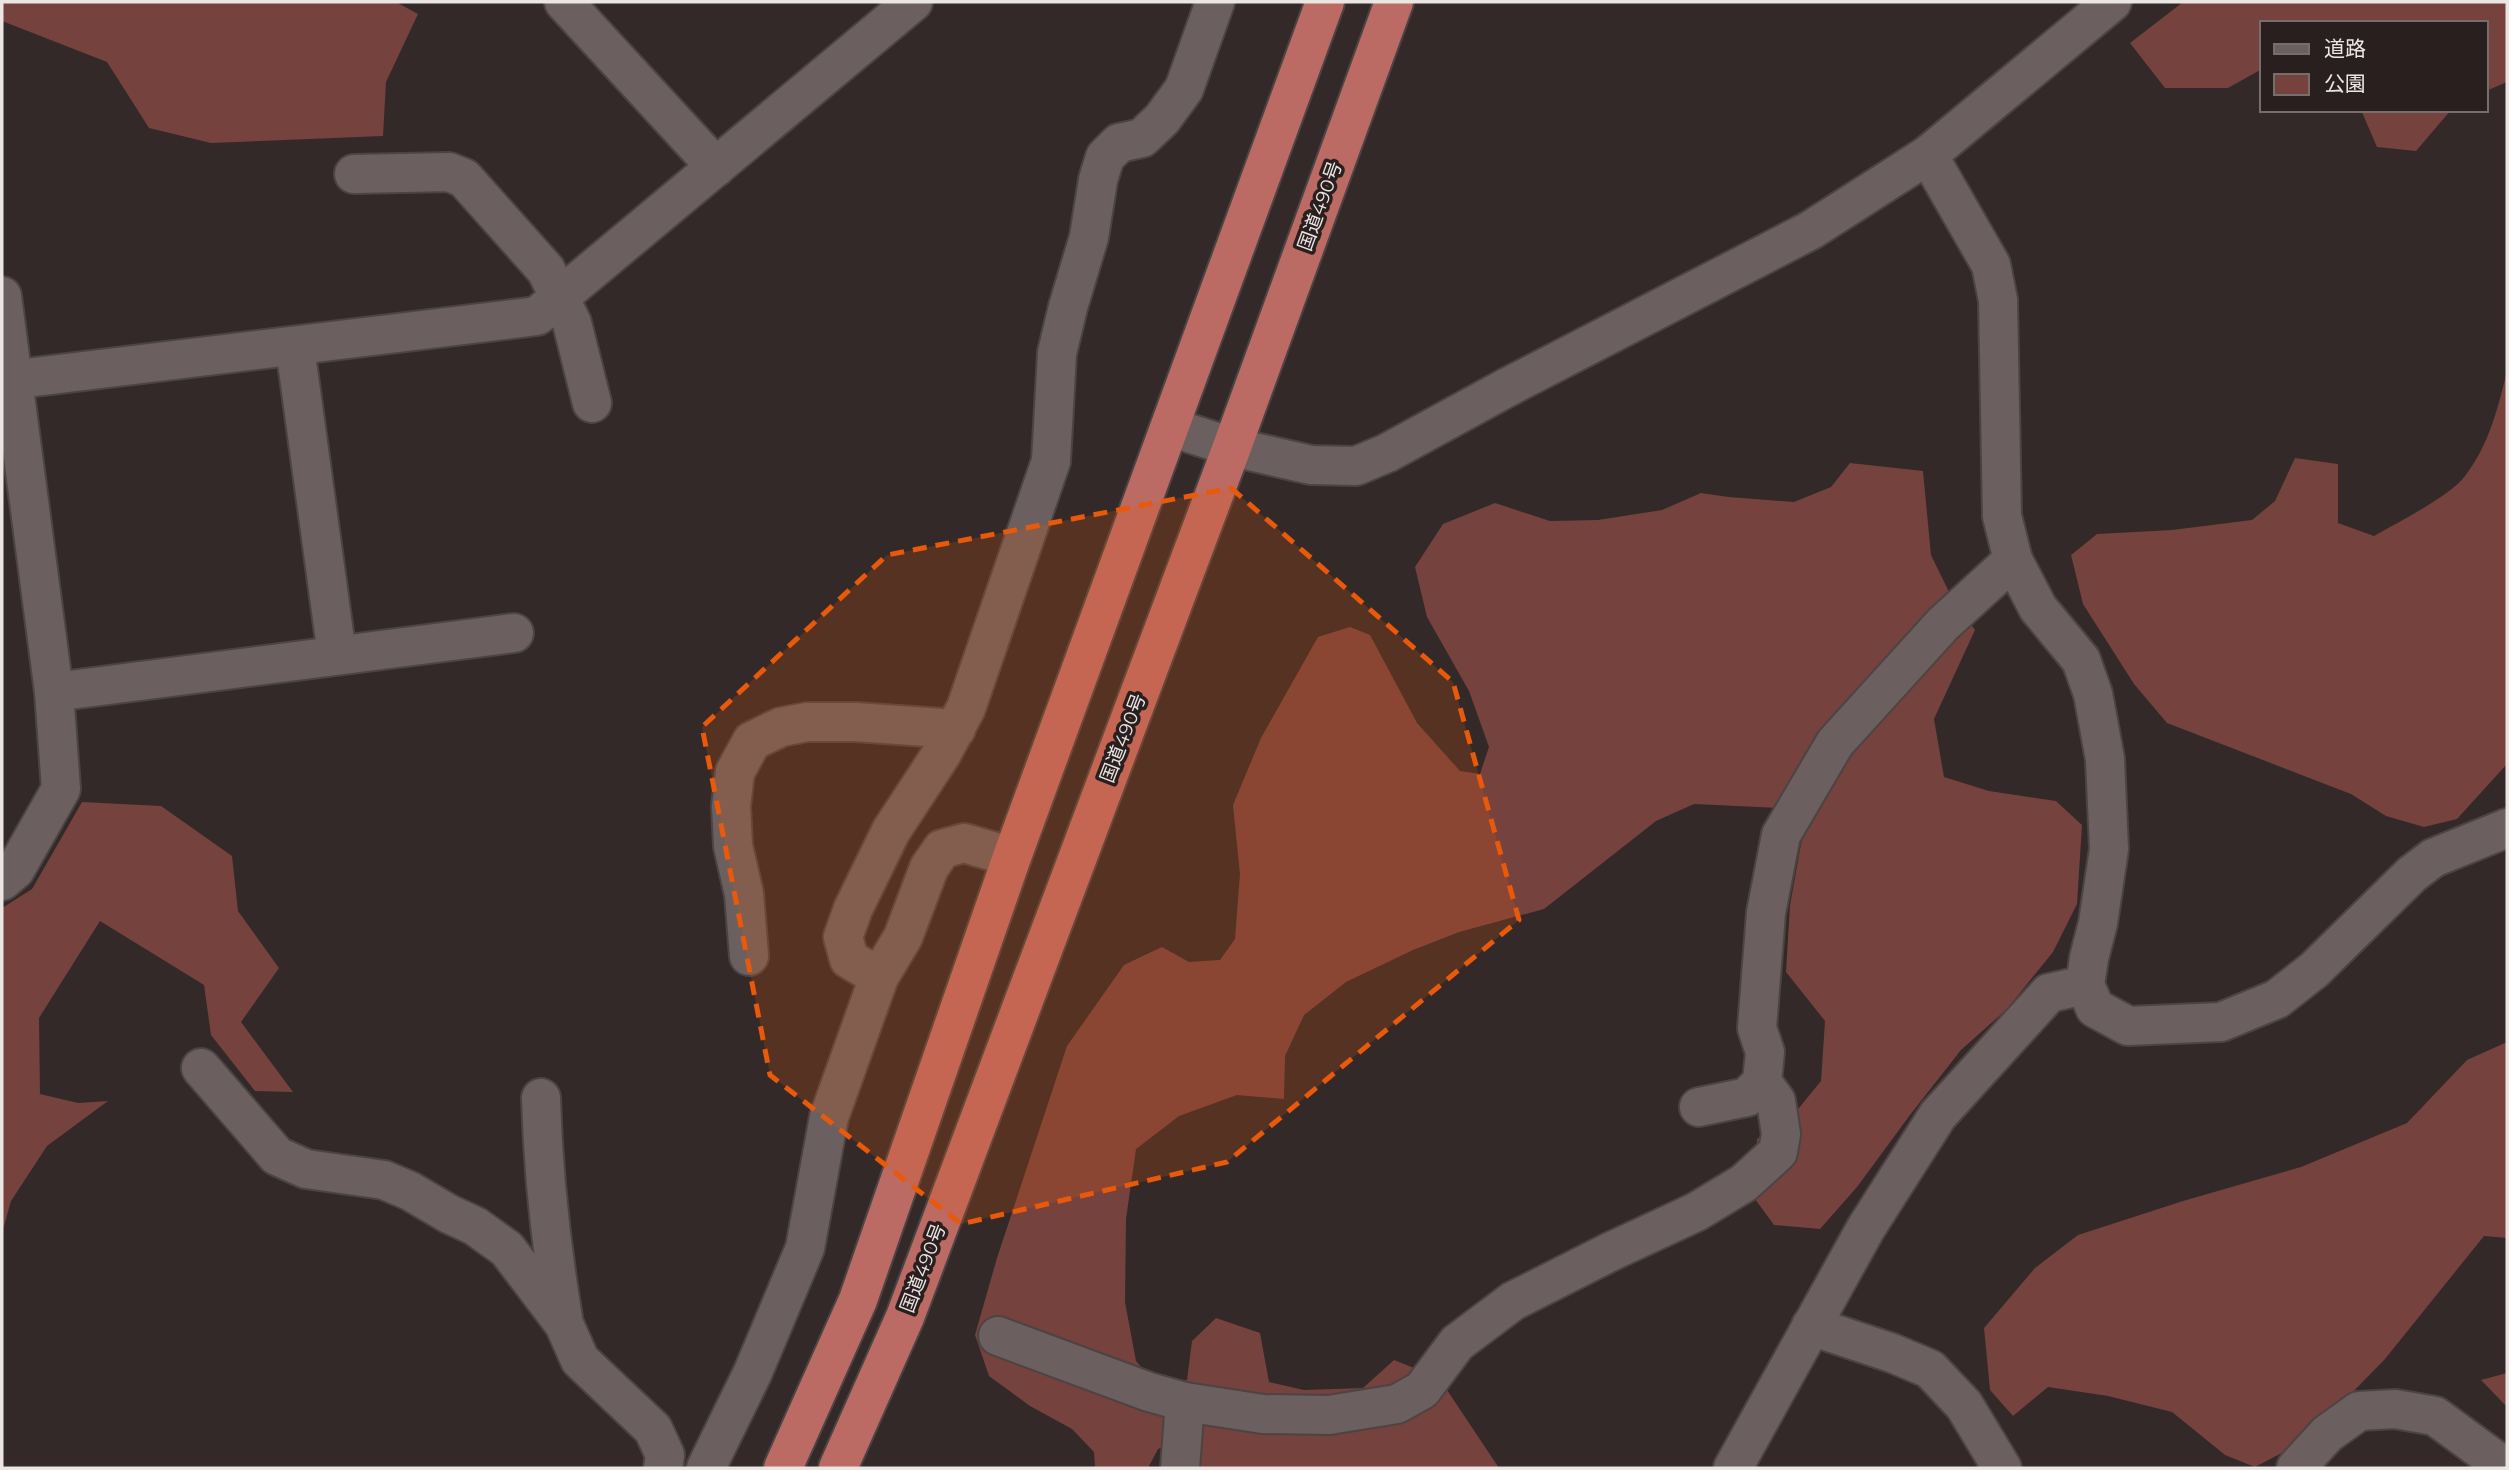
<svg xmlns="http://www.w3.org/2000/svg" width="2509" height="1470" font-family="Montserrat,'Noto Sans JP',sans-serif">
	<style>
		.green { fill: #75423e }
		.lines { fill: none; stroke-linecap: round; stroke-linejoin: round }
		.minor-casing { stroke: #4c4443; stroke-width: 42 }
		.tertiary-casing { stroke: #4c4443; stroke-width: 42 }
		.trunk-casing { stroke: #4c4443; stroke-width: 42 }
		.minor { stroke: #6b605f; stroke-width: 38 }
		.tertiary { stroke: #6b605f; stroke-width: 38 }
		.trunk { stroke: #bc6a64; stroke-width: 38 }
		.marked { fill: #e8590c; fill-opacity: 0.2; stroke: #e8590c; stroke-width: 5; stroke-dasharray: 14 9; stroke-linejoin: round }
		.labels { text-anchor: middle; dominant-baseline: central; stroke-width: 7; stroke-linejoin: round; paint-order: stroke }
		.street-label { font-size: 19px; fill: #ebe5e4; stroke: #281f1e }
	</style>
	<rect width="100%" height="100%" fill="#322928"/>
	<g class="green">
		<path d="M2,2h394l22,12 -32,68 -3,54 -172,7 -62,-15 -42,-66 -105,-41z"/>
		<path d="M2183,2h324v80l-21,9v-68h-224v46l-34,19h-63l-35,-45z"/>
		<path d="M2361,110h90l-35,41 -39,-4z"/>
		<path d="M2507,371v393l-50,55 -33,8 -38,-11 -35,-22 -184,-71 -33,-39 -51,-80 -12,-49 26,-21 75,-4 80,-10 23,-19 20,-43 43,6v59l36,13c24,-14 75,-39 91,-60 24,-31 33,-68 42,-105z"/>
		<path d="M1850,463l73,8 8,84 21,43 23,32 -41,89 10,58 45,14 67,10 26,24 -5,79 -24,48 -46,57 -46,41 -51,65 -53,72 -37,42 -46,-4 -19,-26 2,-60 37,-25 27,-33 4,-60 -39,-49 4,-67 14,-78 -25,-19 -85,-4 -38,17 -112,88 -85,23 -46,18 -67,32 -42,33 -19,41 -1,43 -47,-4 -58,21 -43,33 -10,70 -1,83 11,59 19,22 32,-3 5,-39 24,-23 44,15 9,49 35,8 59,-2 31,-28 45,18 60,90h-305l-2,-34 -34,15 -10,19h-53l-1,-16 -22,-23 -42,-23 -41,-30 -14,-41 22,-77 70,-212 57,-81 38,-18 27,15 31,-2 15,-21 5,-65 -7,-69 28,-67 57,-101 32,-10 20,8 47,88 43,48 20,3 9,-27 -20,-56 -42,-74 -12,-50 28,-43 52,-21 55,18 48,-1 64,-10 39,-17 28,4 65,5 37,-15z"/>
		<path d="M82,802l79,4 71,50 6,55 41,57 -38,54 52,70 -38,-1 -44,-56 -7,-50 -104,-64 -61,97 1,76 38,9 30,-2 -61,45 -36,55 -9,32v-325l30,-19z"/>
		<path d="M2507,1042v196l-23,-2 -99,123 -80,82 -50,26 -30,-12 -53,-43 -64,-16 -60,-9 -35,29 -23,-26 -6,-62 51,-60 43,-33 105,-34 118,-34 106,-44 60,-63z"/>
		<path d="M2507,1373v34l-26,-27z"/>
	</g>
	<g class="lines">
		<defs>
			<g id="minor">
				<path d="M564,2l152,165"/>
				<path d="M1928,155l63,110 7,35 4,216 11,44 25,48 43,52 12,34 12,65 4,90 -11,74 -9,35 -4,27 10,23 33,18 93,-4 56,-23 37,-29 98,-96 21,-16 74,-30"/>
				<path d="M354,174l95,-2 15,6 82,92 26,53 20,80"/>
				<path d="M2,296l52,396 7,97 -46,81 -13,11"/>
				<path d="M295,347l42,308"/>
				<path d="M2,381l535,-65 376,-314"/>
				<path d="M54,692l460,-59"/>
				<path d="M749,956l-5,-62 -11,-48 -2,-40 4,-34 17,-31 29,-14 26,-5h48l101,7"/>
				<path d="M879,977l-30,-18 -6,-22 10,-28 38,-78 51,-78 24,-45 85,-247 6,-108 11,-46 21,-70 9,-57 7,-23 14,-14 23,-5 20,-19 22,-30 31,-87"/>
				<path d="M201,1068l76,88 29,13 78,11 26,11 39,23 26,12 32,23 57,75 16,36 73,69 12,26 -2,13"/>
				<path d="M541,1098c2,74 10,147 22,220"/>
				<path d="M1699,1107l48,-10 15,-15 3,-30 -8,-24 9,-115 15,-78 54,-92 108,-119 70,-64"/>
				<path d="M1811,1326l81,27 38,16 34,36 38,63"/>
				<path d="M998,1336l151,56 36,10 78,12 66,1 68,-11 25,-14 35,-47 56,-42 99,-50 84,-39 48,-29 34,-31 3,-18 -5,-33 -14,-19"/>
				<path d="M706,1468l47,-96 52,-124 24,-131 50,-140 24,-40 26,-69 13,-19 22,-6 48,14"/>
				<path d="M1180,1468l5,-66"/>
				<path d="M1733,1468l133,-240 72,-113 111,-122 36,-8"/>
				<path d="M2296,1468l31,-34 32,-23 36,-2 40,7 71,52"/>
			</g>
			<path id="tertiary" d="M1170,427l62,20 79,18 45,1 31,-13 119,-65 305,-158 117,-75 184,-153"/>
			<g id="trunk">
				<path d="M783,1468l75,-168 154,-443 313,-855"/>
				<path d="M838,1468l67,-151 327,-870 162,-445"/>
			</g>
		</defs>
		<use href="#minor" class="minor-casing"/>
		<use href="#tertiary" class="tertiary-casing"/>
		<use href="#trunk" class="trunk-casing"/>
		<use href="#minor" class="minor"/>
		<use href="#tertiary" class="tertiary"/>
		<use href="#trunk" class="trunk"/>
	</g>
	<path class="marked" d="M1231,488l222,194 66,238 -292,242 -266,62 -191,-149 -68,-348 185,-172z"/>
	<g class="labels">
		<g class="street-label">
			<text transform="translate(1320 206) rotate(-70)">国道490号</text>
			<text transform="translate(1123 738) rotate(-69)">国道490号</text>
			<text transform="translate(923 1268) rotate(-69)">国道490号</text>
		</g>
	</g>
	<rect width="2509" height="1470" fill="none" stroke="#ebe5e4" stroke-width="7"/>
	<rect x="2260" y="21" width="228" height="91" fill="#281f1e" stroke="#766e6d" stroke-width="2"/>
	<rect x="2274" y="44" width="35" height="10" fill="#6b605f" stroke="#766e6d" stroke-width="2"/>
	<text x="2324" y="56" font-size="21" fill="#ebe5e4">道路</text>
	<rect x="2274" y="74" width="35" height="21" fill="#75423e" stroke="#766e6d" stroke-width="2"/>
	<text x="2324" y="91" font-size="21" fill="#ebe5e4">公園</text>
</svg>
